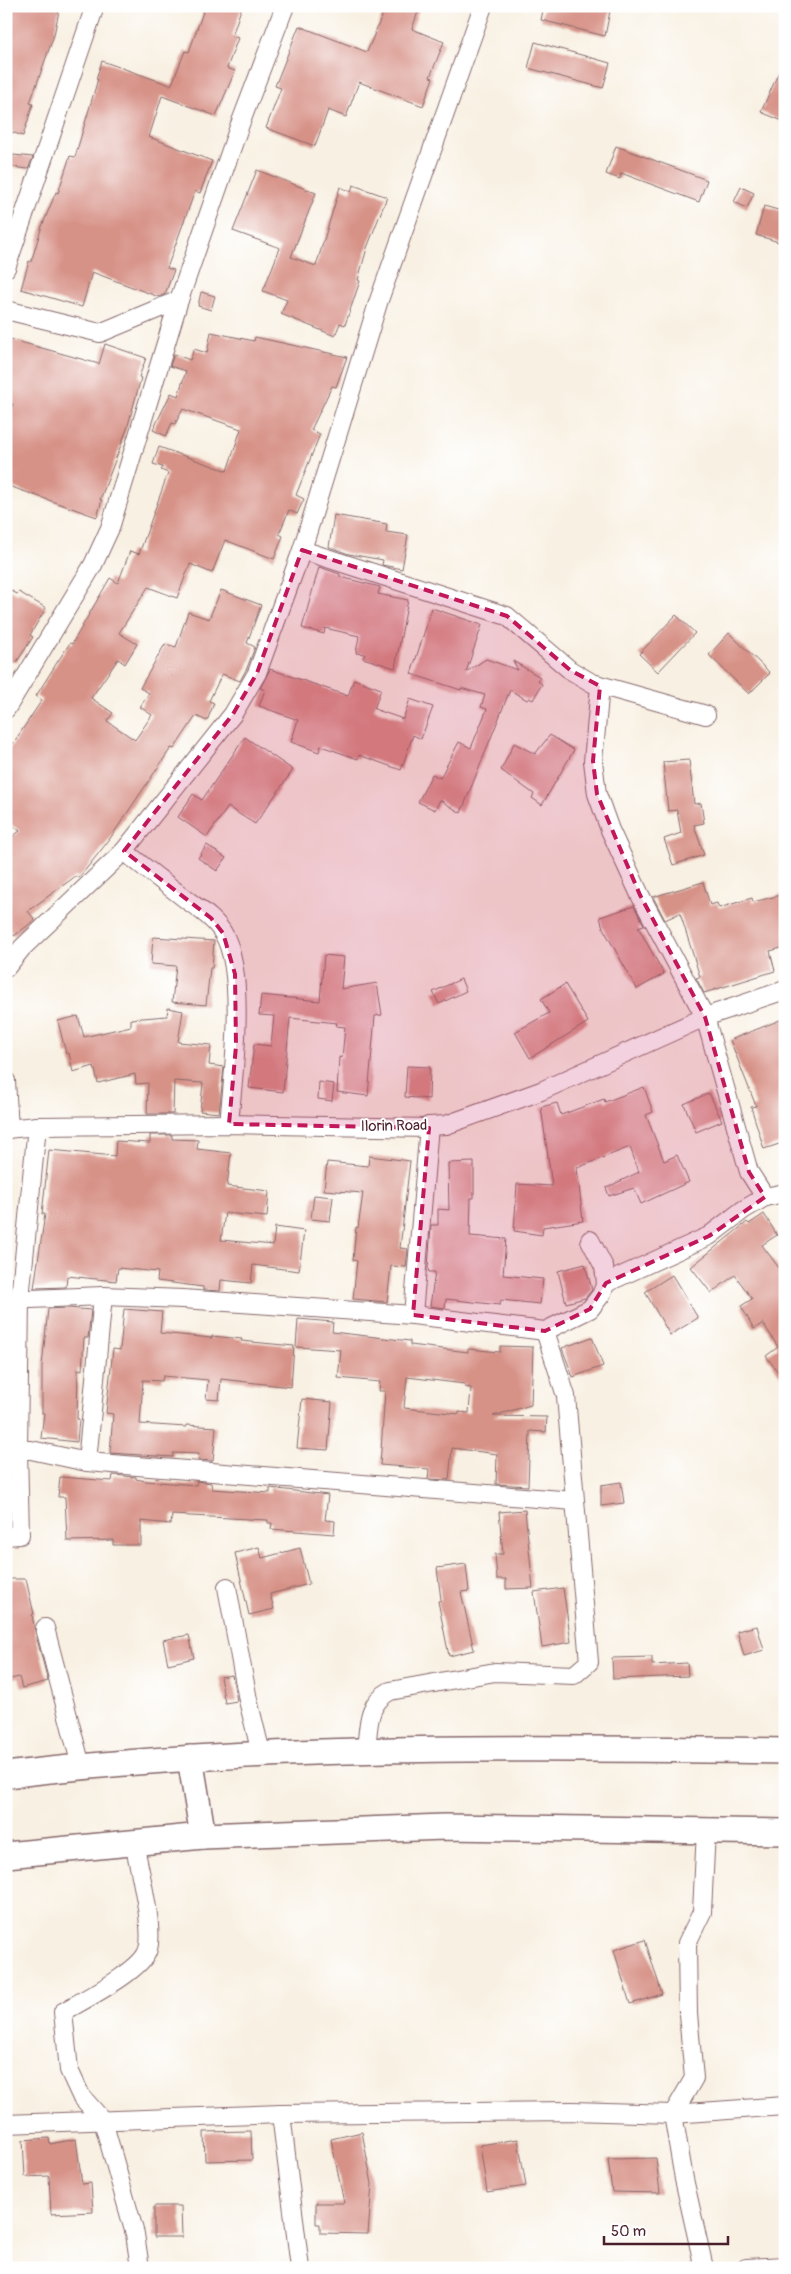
<svg xmlns="http://www.w3.org/2000/svg" width="791" height="2274" font-family="Pangolin,sans-serif">
	<style>
		.building { fill: #d79287; fill-rule: evenodd }
		.lines { fill: none; stroke-linecap: round; stroke-linejoin: round }
		.minor-casing { stroke: #87686b; stroke-width: 20 }
		.highway-casing { stroke: #87686b; stroke-width: 28 }
		.minor { stroke: #fff; stroke-width: 18 }
		.highway { stroke: #fff; stroke-width: 25 }
		.marked { fill: #c2185b; fill-opacity: 0.2; stroke: #c2185b; stroke-width: 4; stroke-dasharray: 10 6; stroke-linejoin: round }
		.labels { text-anchor: middle; dominant-baseline: central; stroke-width: 4; stroke-linejoin: round; paint-order: stroke }
		.street-label { font-size: 15px; fill: #4a1f2b; stroke: #fff }
	</style>
	<rect width="100%" height="100%" fill="#fff"/>
	<filter id="ink" filterUnits="userSpaceOnUse"><feTurbulence type="fractalNoise" baseFrequency=".02" numOctaves="2"/><feDisplacementMap in="SourceGraphic" scale="10" xChannelSelector="R" yChannelSelector="G"/><feConvolveMatrix kernelMatrix="1 2 1 2 8 2 1 2 1" color-interpolation-filters="sRGB"/></filter>
	<filter id="wash" filterUnits="userSpaceOnUse"><feTurbulence type="fractalNoise" baseFrequency=".0096" numOctaves="4" result="noise"/><feDisplacementMap in="SourceGraphic" scale="20" xChannelSelector="R" yChannelSelector="G"/><feGaussianBlur stdDeviation="1.12" result="paint"/><feColorMatrix in="noise" values="0 0 0 0 0 0 0 0 0 0 0 0 0 0 0 0 0 1.4 0 .05"/><feComposite in="paint" operator="in"/></filter>
	<g filter="url(#wash)">
		<rect width="100%" height="100%" fill="#f8f0e2"/>
		<g id="blocks">
			<g class="building">
				<path d="M6,6h54l-6,29 -24,68 3,1 -10,32 -17,-6z"/>
				<path d="M205,6h37l-10,30 6,2 -11,30 8,3 -19,45 -54,-20 -13,41 63,24 -12,32 -5,-2 -28,77 7,2 -9,24 -6,3 -67,-25 -10,35 -61,-18 8,-28 2,1 11,-36 14,-34 2,1 12,-37 5,1 23,-78h-2l6,-18 68,24 2,-1 13,-33 4,1z"/>
				<path d="M386,6h34l-8,23 32,13 -14,35 3,1 -10,28 -64,-24 -13,35 -18,-7 -13,36 -49,-18 15,-40 -6,-2 24,-60 68,26z"/>
				<path d="M544,6h67l-6,30 -64,-16z"/>
				<path d="M535,42l75,21 -7,25 -75,-20z"/>
				<path d="M785,58v64l-24,-10z"/>
				<path d="M616,146l91,34 -8,22 -78,-29 -1,6 -14,-5z"/>
				<path d="M13,155l20,2 -5,12 -17,-2z"/>
				<path d="M257,170l59,23 -25,64 25,9 24,-79 11,5 2,-7 34,12 -20,51 -9,32 2,1 -15,44 -5,-2 -5,13 -54,-22 6,-14 -24,-9 17,-43 -47,-17z"/>
				<path d="M741,187l13,6 -7,15 -13,-6z"/>
				<path d="M764,206l21,6v32l-29,-9z"/>
				<path d="M201,292l14,4 -4,14 -13,-4z"/>
				<path d="M211,332l43,9 1,-4 92,20 -11,30 -4,-1 -21,44 9,4 -24,61 8,4 -7,15 -8,-4 -10,24 4,2 -9,23 -49,-19 -13,33 -22,-9 -13,34 -29,-11 -29,46 18,11 -12,20 -7,-5 -27,39 22,15 -6,8 28,19 17,-25 -12,-8 9,-14 -9,-5 25,-44 11,3 12,-35 21,7 12,-29 40,15 -14,38 8,4 -8,21 -7,13 -18,-7 -13,27 5,2 -7,18 -11,-5 -22,33 -3,-1 -62,92 -30,38 -3,-2 -48,35 7,9 -21,16 -8,-12v-83l14,-10 -14,-10v-67l36,-54 -6,-4 22,-35 12,-18 2,1 38,-66 8,5 12,-32 9,3 29,-81 -7,-3 2,-3 -10,-3 6,-17 68,24 14,-42 -58,-20 -8,15 -3,-1 -6,13 -13,-6 18,-37 7,3 8,-25 -16,-5 4,-12 16,6 4,-11 13,4z"/>
				<path d="M6,338l93,26 6,-20 41,14 -7,19 2,1 -14,51 -27,71h2l-5,17 -91,-32v-62l7,-19 -7,-2z"/>
				<path d="M334,515l53,9 -1,8 22,3 -6,34 -20,-4 1,-5 -34,-6 -20,-7z"/>
				<path d="M319,567l21,7v3l40,10 -2,7 30,6 -13,68 -32,-10 2,-4 -9,-1 3,-17 -34,-8 -1,6 -22,-6z"/>
				<path d="M6,588l11,6 2,-2 27,16 -16,27 3,2 -17,26 -10,-6z"/>
				<path d="M432,608l50,17 -16,47 20,-13 32,11 -5,-9 27,16 -2,4 4,3 -9,16 -4,-2 -2,2 -17,-10 -49,123 -21,-13 -5,10 -17,-8 14,-28 8,4 19,-36 12,6 16,-39 -6,-2 4,-12 -24,-7v2l-50,-16z"/>
				<path d="M676,615l19,18 -37,39 -19,-18z"/>
				<path d="M729,633l41,40 -21,21 -40,-39z"/>
				<path d="M270,669l78,27 6,-17 27,10 -7,20 29,10 7,-20 23,8 -12,32 -8,-4 -12,35 -42,-15 -1,4 -37,-13 -2,6 -28,-10 7,-22 -39,-14 6,-16 -5,-2z"/>
				<path d="M550,735l24,15 -32,55 -10,-7 2,-4 -33,-24 13,-27 21,11z"/>
				<path d="M245,737l48,33 -38,54 -27,-17 -21,30 -29,-20 15,-23 9,6z"/>
				<path d="M689,760l5,44 7,-1 3,20 -10,2 10,30 -31,10 -9,-26 17,-6 -4,-23 -9,1 -5,-49z"/>
				<path d="M207,845l19,13 -9,13 -19,-13z"/>
				<path d="M703,882l7,23 7,-2 2,5 33,-10 1,4 32,-8v53l-15,4 5,20 -71,22 -8,-15 4,-1 -20,-64 -15,7 -12,-23z"/>
				<path d="M634,906l10,19 -6,2 26,47 -27,15 -34,-61 -3,-11z"/>
				<path d="M153,937l61,4 -2,27h-2l-4,37 -34,-3 4,-36 -25,-2z"/>
				<path d="M324,955l20,2 -3,32 36,-6 5,32 -7,1 -7,80 -31,-4 2,-35 3,1 3,-31 -9,-1 1,-3 -47,-5 -7,74 -34,-4 5,-44 17,2 3,-30 -15,-1 2,-20 59,6z"/>
				<path d="M461,979l5,12 -27,13 -6,-12z"/>
				<path d="M565,984l23,38 -58,36 -15,-26 34,-19 -8,-14z"/>
				<path d="M168,1008l15,3 -5,31 33,3 -2,20 15,2 -5,46 -19,-2 3,-28 -29,-2 -1,33h-26l1,-31 -12,1 -1,-10 -37,9 -4,-17 -21,6 -4,-19 -3,1 -8,-33 20,-5 6,21 47,-11v-7l36,-3z"/>
				<path d="M785,1018v124l-21,7 -13,-42 5,-1 -26,-66z"/>
				<path d="M407,1066l23,1 -1,32 -24,-2z"/>
				<path d="M319,1082l15,2 -2,17 -14,-2z"/>
				<path d="M644,1087l9,25 -7,3 18,46 13,-6 12,27 -48,22 -7,-16 -25,8 -3,-8 33,-16 -9,-25 -53,21 6,53 -40,6 -1,8 -28,-4 3,-47 35,2 -11,-79 16,-4 4,12 43,-16 1,3z"/>
				<path d="M709,1093l13,28 -26,11 -12,-28z"/>
				<path d="M150,1135h22v4l26,1 -1,9 34,4 -4,33 42,5 -2,26 -42,-4 -4,27 52,5 2,-18 29,4 -5,40 -46,-6 -2,18 -30,-3 -1,11 -17,-1v-3l-46,-6 1,-9 -40,-4 -2,13 -49,-5 -1,11 -32,1 11,-74h-3l7,-64 66,6 1,-15 34,2z"/>
				<path d="M369,1156l41,5 -10,87 8,1 -2,18 -15,-1 -4,36 -34,-3 4,-38 -4,-1 3,-33 2,1 5,-35 -39,-3 3,-28 41,4z"/>
				<path d="M474,1162v36h-3l-1,38 36,3 -3,36 40,4 -3,25 -39,-4 -1,5 -54,-6 -1,9 -15,-2 5,-34h-6l-1,-3 3,-44h7v-16l11,1 -1,-47z"/>
				<path d="M314,1195l19,2 -3,24 -19,-2z"/>
				<path d="M764,1214l13,21 -15,10 23,31v105l-19,-25 12,-9 -15,-24 -9,6 -13,-23 11,-7 -17,-24 -24,18 -20,-26 56,-45 2,2z"/>
				<path d="M585,1264l7,26 -7,8 -19,5 -8,-32z"/>
				<path d="M672,1275l26,43 -28,17 -25,-43z"/>
				<path d="M68,1308l23,2 -3,28h-4l-2,32 -4,-1 -1,50h2l-2,23 -36,-4 3,-25h-2v-47l6,-57z"/>
				<path d="M124,1309l38,3 -2,21 52,5v-2l30,3 -1,2 53,5 -3,41 -70,-8 -2,21 -13,-1 2,-19 -45,-4 -1,5 -19,-1 -3,44 46,3v-2l30,2 -3,34 -15,-1 1,-6 -26,-1v4l-63,-4 3,-39 -7,-1 3,-28 4,-36 7,1z"/>
				<path d="M298,1319l35,3 -1,10 78,9v4l58,7v-3l32,3v-6l33,1 -2,58 -38,11 54,1 -1,15 -16,-1 -2,55 -32,-2 1,-30 -45,-6 -3,32 -21,-1 1,-10 -49,-4 5,-74h-6l1,-9 -42,-4 3,-28 -45,-3zM407,1377l58,7v3l6,1 -2,25 -10,-1v2l-55,-6z"/>
				<path d="M592,1337l11,29 -30,11 -11,-29z"/>
				<path d="M302,1399l30,3 -4,48 -31,-2z"/>
				<path d="M113,1475l23,2v2l10,2 50,4 1,-4 14,2 1,6 58,4v-5l58,7 -3,25 10,1 -1,13 -63,-5 1,-6h-4v-3l-96,-5 -1,9 -30,-3v24h-28v-5l-46,1 -2,-44h-7l2,-20 52,4z"/>
				<path d="M621,1482l3,21 -23,3v-21z"/>
				<path d="M525,1510l8,78 -27,1v-10h-9l-2,-25h8l-4,-42z"/>
				<path d="M259,1547l3,11 38,-10 9,36 -39,10 4,15 -25,6 -14,-62z"/>
				<path d="M466,1564l3,27 -8,1 13,58 -25,6 -11,-55 3,-1 -4,-32z"/>
				<path d="M6,1579h20l8,35 -2,1 3,16 13,50 -26,7 -3,-11 -13,3z"/>
				<path d="M563,1588l8,54 -29,5 -8,-55z"/>
				<path d="M757,1626l7,24 -20,6 -7,-25z"/>
				<path d="M189,1635l5,23 -26,6 -5,-24z"/>
				<path d="M652,1657v8l35,-2 1,13 -75,3 -1,-21z"/>
				<path d="M232,1675l5,26 -12,2 -5,-26z"/>
				<path d="M645,1940l17,54 -32,10 -16,-54z"/>
				<path d="M251,2131l1,29 -47,1 -1,-29z"/>
				<path d="M362,2132l10,52 -4,50 -48,-1v-9h-4v-21h28l-13,-64z"/>
				<path d="M49,2138l1,6 26,-5 6,45 9,-1 2,29 -42,2 -2,-38 -24,1 -2,-37z"/>
				<path d="M518,2139l8,47 -39,6 -7,-47z"/>
				<path d="M656,2158l4,35 -48,-1 -4,-33z"/>
				<path d="M154,2206h27l1,31h-28z"/>
			</g>
		</g>
	</g>
	<g filter="url(#ink)">
		<use href="#blocks" fill-opacity="0" stroke="#87686b" stroke-width="1"/>
		<g class="lines">
			<defs>
				<g id="minor">
					<path d="M6,268l89,-262"/>
					<path d="M6,310l94,23 79,-33"/>
					<path d="M302,550l205,66 63,54 22,13 114,32"/>
					<path d="M600,686l-7,75 4,33 13,36 30,65 65,122 44,155 16,25"/>
					<path d="M6,709l87,-144 17,-37 69,-228 60,-173 46,-121"/>
					<path d="M124,851c21,17 42,33 63,49 12,9 28,19 36,33 24,39 10,145 6,191"/>
					<path d="M6,968l16,-20 102,-97 109,-137 24,-41 45,-123 76,-247 105,-297"/>
					<path d="M6,1081l3,48"/>
					<path d="M6,1129l31,-3 192,-2 199,4 1,-2 17,-1 95,-34 164,-74 80,-27"/>
					<path d="M606,1283l103,-47 34,-26 22,-13 20,-4"/>
					<path d="M6,1300l97,-4 80,3 230,16 132,16 45,-22 11,-14 5,-12 -2,-16 -14,-27"/>
					<path d="M413,1315l16,-189"/>
					<path d="M18,1450h13l56,12 487,39"/>
					<path d="M87,1462l16,-166"/>
					<path d="M6,1536l14,-1 -2,-85 2,-151 17,-173"/>
					<path d="M227,1587l21,113 13,53"/>
					<path d="M45,1628l36,138"/>
					<path d="M366,1751c3,-25 0,-47 24,-60l105,-19 79,3 15,-13 -23,-266 -21,-65"/>
					<path d="M134,1842c4,23 22,90 13,110 -8,20 -64,48 -84,60l6,58 12,26 22,25 32,113 5,34"/>
					<path d="M281,2114l19,154"/>
					<path d="M6,2124l275,-10 291,-3 101,3 112,-8"/>
					<path d="M704,2268l-20,-89 -11,-65 21,-36 -6,-64 -1,-71 15,-31 4,-82"/>
					<path d="M746,2268l39,-2"/>
				</g>
				<g id="highway">
					<path d="M190,1758l13,78"/>
					<path d="M6,1775c258,-31 520,-28 779,-24"/>
					<path d="M6,1855l197,-19 241,-9 341,5"/>
				</g>
			</defs>
			<use href="#minor" class="minor-casing"/>
			<use href="#highway" class="highway-casing"/>
			<use href="#minor" class="minor"/>
			<use href="#highway" class="highway"/>
		</g>
	</g>
	<path class="marked" d="M302,550l205,66 63,54 30,16 -7,75 4,33 43,101 65,122 44,155 16,25 -56,39 -103,47 -16,26 -45,22 -132,-16 16,-187 -200,-4 7,-78 -1,-72 -12,-41 -12,-15 -87,-67 109,-137 24,-41z"/>
	<g class="labels">
		<g class="street-label">
			<text transform="translate(394 1126) rotate(-1)">Ilorin Road</text>
		</g>
	</g>
	<rect width="791" height="2274" fill="none" stroke="#fff" stroke-width="25"/>
	<path d="M604 2236v8h124v-8" fill="none" stroke="#4a1f2b" stroke-width="2.5"/>
	<text x="611" y="2236" font-size="15" fill="#4a1f2b" stroke="#ffffff" stroke-width="4" paint-order="stroke">50 m</text>
</svg>
